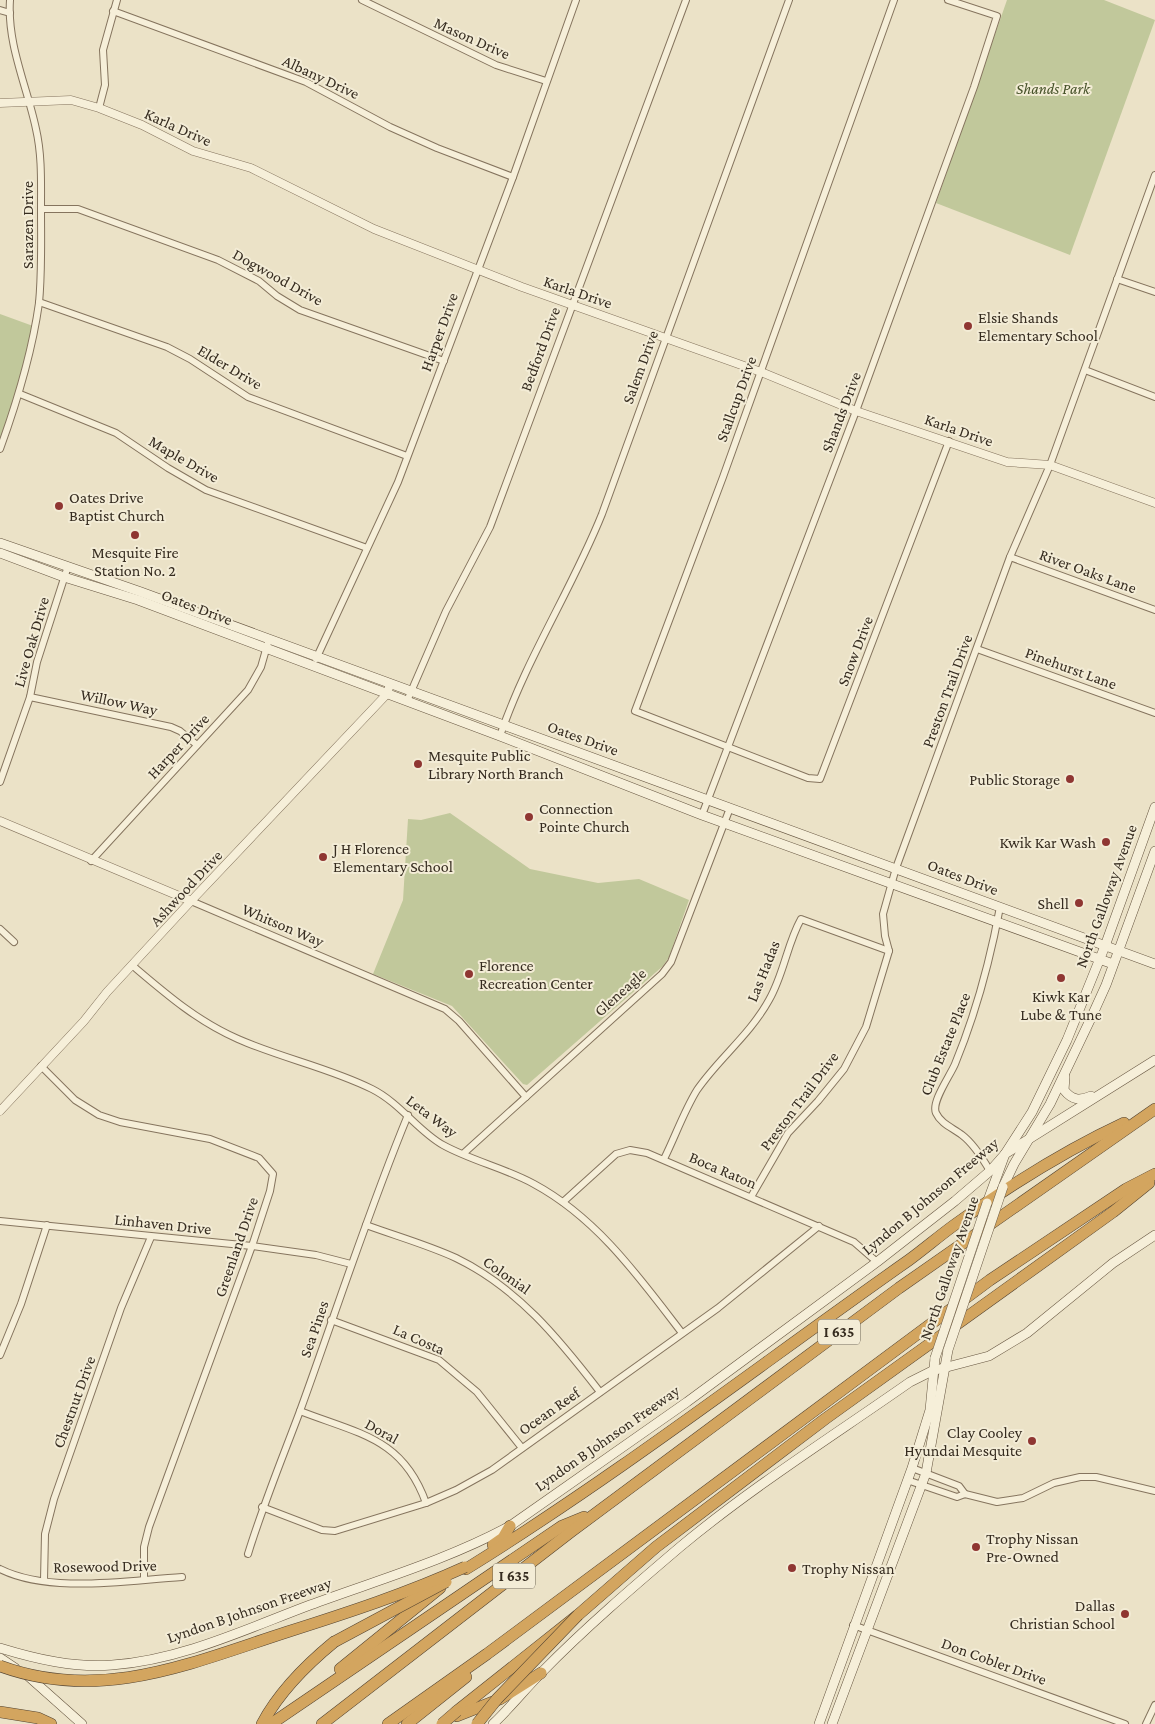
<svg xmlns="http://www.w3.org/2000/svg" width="1155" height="1724" font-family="'Crimson Pro',serif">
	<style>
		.green { fill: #c1c89b }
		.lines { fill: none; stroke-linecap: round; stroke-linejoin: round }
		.minor-casing { stroke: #85745e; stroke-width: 8 }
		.tertiary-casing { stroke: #85745e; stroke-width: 9 }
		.secondary-casing { stroke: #675641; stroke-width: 10 }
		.motorway-casing { stroke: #534331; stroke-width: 12 }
		.minor { stroke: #f6efd9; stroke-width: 6 }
		.tertiary { stroke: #f6efd9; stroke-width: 8 }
		.secondary { stroke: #f6efd9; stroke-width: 9 }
		.motorway { stroke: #d3a55f; stroke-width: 11 }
		.secondary-bridge-casing { stroke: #675641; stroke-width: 10; stroke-linecap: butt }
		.motorway-bridge-casing { stroke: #534331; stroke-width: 12; stroke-linecap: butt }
		.secondary-bridge { stroke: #f6efd9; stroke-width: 9 }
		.motorway-bridge { stroke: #d3a55f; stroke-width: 11 }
		.poi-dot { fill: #8f3632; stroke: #f3ecd6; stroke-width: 2 }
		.labels { text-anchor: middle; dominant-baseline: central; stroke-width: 4; stroke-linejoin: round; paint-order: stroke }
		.shield { fill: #f3ecd6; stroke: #6f6657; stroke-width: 1 }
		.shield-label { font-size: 15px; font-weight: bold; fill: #362c20 }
		.street-label { font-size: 16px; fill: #362c20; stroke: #f3ecd6 }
		.park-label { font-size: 16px; font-style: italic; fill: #455128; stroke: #f3ecd6 }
		.poi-label { font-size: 16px; fill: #362c20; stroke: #f3ecd6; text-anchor: start }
	</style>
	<rect width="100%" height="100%" fill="#ebe2c7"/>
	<g class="green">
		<path d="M1007,0h97l51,20 -85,235 -134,-52z"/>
		<path d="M0,314l33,12 -21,81 -12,32z"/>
		<path d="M450,813l80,56 68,14 41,-4 50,21 -20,57 -6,9 -136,119 -4,-1 -71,-78 -79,-32 30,-74 5,-81 13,1z"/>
	</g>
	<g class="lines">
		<defs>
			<g id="minor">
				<path d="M362,0l134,65 50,16"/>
				<path d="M894,0l-171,477 -88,234 173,67 12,1 129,-338"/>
				<path d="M0,10l10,3"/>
				<path d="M113,11l193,71 84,45 47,21 76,29"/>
				<path d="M99,108l6,-23 -2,-35 14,-50"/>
				<path d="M41,209h37l140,51 41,21 18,15 23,14 144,51"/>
				<path d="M1117,279l38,13"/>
				<path d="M39,302l128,45 23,12 58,38 159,59"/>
				<path d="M1085,370l70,27"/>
				<path d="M20,394l96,39 52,35 38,22 161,58"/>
				<path d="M0,449c17,-47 32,-96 39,-146 3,-31 2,-63 2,-94 0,-27 1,-54 -5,-80 -9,-43 -29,-84 -26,-129"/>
				<path d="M1010,557l145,53"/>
				<path d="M977,649l178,64"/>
				<path d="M316,659l82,-177 115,-305 63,-177"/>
				<path d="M30,697l141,30 9,4 17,14"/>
				<path d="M407,701l39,-90 44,-84 196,-527"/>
				<path d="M500,736c26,-77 72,-147 102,-222l187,-514"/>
				<path d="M0,782l30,-85 7,-35 31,-96"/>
				<path d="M702,815l154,-404 118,-324 23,-71 -49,-16"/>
				<path d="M91,861l157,-171 13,-23 8,-28"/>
				<path d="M191,901l254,108 14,12 67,76"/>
				<path d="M0,929l14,13"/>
				<path d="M133,966c33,28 64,55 105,73 43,19 92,29 134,50 28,14 47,43 71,56 29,16 62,23 91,39 63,34 105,93 148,149"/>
				<path d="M41,1066l34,34 24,15 21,7 90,17 49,19 14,16 -3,17 -18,55 -103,281 -5,20v32"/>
				<path d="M464,1153l198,-179 9,-12 59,-154"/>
				<path d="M664,1159c11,-22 20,-48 33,-69 22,-32 52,-54 72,-90 15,-26 18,-56 32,-81l88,32"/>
				<path d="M990,1171c-7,-12 -16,-27 -28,-36 -9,-7 -21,-11 -26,-22 -5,-11 14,-37 19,-49 21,-51 35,-103 45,-157"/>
				<path d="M751,1197l37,-64 30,-32 26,-32 22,-42 23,-76 -4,-15 -2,-22 13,-46 114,-311 40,-92 105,-290"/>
				<path d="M563,1202l53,-48 14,-4 17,3 207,89 23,20"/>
				<path d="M0,1221l252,25 64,9 35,9"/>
				<path d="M366,1225c30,11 62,20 90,33 62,30 103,81 144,134"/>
				<path d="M331,1320l108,40 38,32 45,56"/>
				<path d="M0,1355l21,-51 26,-79"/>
				<path d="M300,1411c59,23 103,27 126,92"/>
				<path d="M912,1468l47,18 6,8"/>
				<path d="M907,1480l50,17 8,-3 32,8 26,-4 31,-15 26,-6h16l59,14"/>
				<path d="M262,1507l60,23 13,1 91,-28 30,-13 36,-20 226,-162 101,-82"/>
				<path d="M248,1554c15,-49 34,-95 52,-143 36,-99 68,-199 108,-296"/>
				<path d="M0,1569c50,25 128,11 182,8"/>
				<path d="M44,1580l1,-46 9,-35 67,-191 30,-71"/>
				<path d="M853,1625l272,99"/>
				<path d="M1146,1724l9,-19"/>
			</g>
			<g id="tertiary">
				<path d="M0,103l71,-3 28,8 43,17 51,26 58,17 123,61 148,58 239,85 95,39 151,51 43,3 105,38"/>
				<path d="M0,821l191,80"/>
				<path d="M0,1111l84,-90 23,-29 84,-91 196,-207 3,-10"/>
			</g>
			<g id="secondary">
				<path d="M0,543l141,49 1014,372"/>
				<path d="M0,553l64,24 74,23 362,136 202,79 411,149"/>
				<path d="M1065,1077l-1,13c8,10 15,11 27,6"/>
				<path d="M1003,1187l11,-23 36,-60 42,-88 14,-31 49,-134"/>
				<path d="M987,1203l18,-49 27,-42 35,-72 38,-94 50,-139"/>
				<path d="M0,1648c36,11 74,20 112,17 69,-5 134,-36 198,-60 68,-25 137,-45 200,-79l177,-124 190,-140 78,-61 35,-30 15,-17 150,-94"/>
				<path d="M0,1658l15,10"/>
				<path d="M28,1676l54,48"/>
				<path d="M493,1724c17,-16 32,-35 49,-52 43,-44 91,-85 138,-125 72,-60 153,-111 230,-165l22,-11 57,-15 38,-23 86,-70 42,-28"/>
				<path d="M819,1724l93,-256 18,-58 5,-52"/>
				<path d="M832,1724l94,-251 22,-123"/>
			</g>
			<g id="motorway">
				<path d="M493,1545l10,-7 7,-12"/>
				<path d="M466,1569c153,-95 295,-205 443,-309 15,-11 29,-23 44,-34 54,-39 111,-75 171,-103"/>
				<path d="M340,1669l100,-81"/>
				<path d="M457,1711l121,-96 78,-68 169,-128 288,-207 36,-29"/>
				<path d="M0,1712l38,6 13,6"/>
				<path d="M457,1716l43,-17 41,-26"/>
				<path d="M262,1724c17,-32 44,-59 72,-82"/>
				<path d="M271,1724l291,-198 22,-9"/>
				<path d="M322,1724l250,-193 327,-243 256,-179"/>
				<path d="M388,1724l99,-70 503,-374 136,-91 29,-15"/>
				<path d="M407,1724l59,-47"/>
			</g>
		</defs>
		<use href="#minor" class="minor-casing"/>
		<use href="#tertiary" class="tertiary-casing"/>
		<use href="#secondary" class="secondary-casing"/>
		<use href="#motorway" class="motorway-casing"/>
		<use href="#minor" class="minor"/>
		<use href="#tertiary" class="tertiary"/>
		<use href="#secondary" class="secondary"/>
		<use href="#motorway" class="motorway"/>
		<defs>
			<g id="secondary-bridge">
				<path d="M948,1350l55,-163"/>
				<path d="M935,1358l52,-155"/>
			</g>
			<g id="motorway-bridge">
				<path d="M334,1642l112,-60"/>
				<path d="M0,1666c101,37 191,-3 287,-34 60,-19 121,-39 178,-65"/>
				<path d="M442,1724l15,-13"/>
				<path d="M477,1724l20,-25 81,-84"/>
			</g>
		</defs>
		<use href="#secondary-bridge" class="secondary-bridge-casing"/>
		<use href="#motorway-bridge" class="motorway-bridge-casing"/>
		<use href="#secondary-bridge" class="secondary-bridge"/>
		<use href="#motorway-bridge" class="motorway-bridge"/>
	</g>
	<g class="poi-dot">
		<circle cx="968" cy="326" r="5"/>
		<circle cx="59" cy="506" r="5"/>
		<circle cx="135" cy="535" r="5"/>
		<circle cx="418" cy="764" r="5"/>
		<circle cx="1070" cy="779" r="5"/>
		<circle cx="529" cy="817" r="5"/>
		<circle cx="1106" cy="842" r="5"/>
		<circle cx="323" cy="857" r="5"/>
		<circle cx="1079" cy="903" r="5"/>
		<circle cx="469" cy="974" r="5"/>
		<circle cx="1061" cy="978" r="5"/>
		<circle cx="1032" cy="1441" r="5"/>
		<circle cx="976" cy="1547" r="5"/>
		<circle cx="792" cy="1568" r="5"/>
		<circle cx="1125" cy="1614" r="5"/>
	</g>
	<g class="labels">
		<g class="shield">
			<rect x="818" y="1319.5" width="42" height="25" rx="4"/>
			<rect x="493" y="1563.5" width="42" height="25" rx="4"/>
		</g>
		<g class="shield-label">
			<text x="839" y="1332">I 635</text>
			<text x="514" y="1576">I 635</text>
		</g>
		<g class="street-label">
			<text transform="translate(472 38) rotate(24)">Mason Drive</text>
			<text transform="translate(321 77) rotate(25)">Albany Drive</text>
			<text transform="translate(178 127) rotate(24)">Karla Drive</text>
			<text transform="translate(27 225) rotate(-90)">Sarazen Drive</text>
			<text transform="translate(278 277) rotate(29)">Dogwood Drive</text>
			<text transform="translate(578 292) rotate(19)">Karla Drive</text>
			<text transform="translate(439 332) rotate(-70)">Harper Drive</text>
			<text transform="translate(540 349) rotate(-70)">Bedford Drive</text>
			<text transform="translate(230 367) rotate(31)">Elder Drive</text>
			<text transform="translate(640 367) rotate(-70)">Salem Drive</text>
			<text transform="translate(736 399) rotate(-70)">Stallcup Drive</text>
			<text transform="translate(841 412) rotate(-69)">Shands Drive</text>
			<text transform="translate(959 430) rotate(19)">Karla Drive</text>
			<text transform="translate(184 459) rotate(30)">Maple Drive</text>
			<text transform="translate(1088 571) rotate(20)">River Oaks Lane</text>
			<text transform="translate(197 607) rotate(21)">Oates Drive</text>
			<text transform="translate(31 642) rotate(-74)">Live Oak Drive</text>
			<text transform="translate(855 651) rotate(-69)">Snow Drive</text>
			<text transform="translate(1071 668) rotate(20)">Pinehurst Lane</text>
			<text transform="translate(947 691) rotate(-70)">Preston Trail Drive</text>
			<text transform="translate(119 702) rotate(12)">Willow Way</text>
			<text transform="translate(583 738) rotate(20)">Oates Drive</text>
			<text transform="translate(178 746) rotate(-47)">Harper Drive</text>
			<text transform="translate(963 877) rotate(21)">Oates Drive</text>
			<text transform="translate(186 888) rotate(-47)">Ashwood Drive</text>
			<text transform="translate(1106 896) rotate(-70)">North Galloway Avenue</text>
			<text transform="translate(283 925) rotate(23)">Whitson Way</text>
			<text transform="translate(763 971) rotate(-68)">Las Hadas</text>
			<text transform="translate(620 992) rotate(-42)">Gleneagle</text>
			<text transform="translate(945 1044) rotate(-68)">Club Estate Place</text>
			<text transform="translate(799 1101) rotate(-53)">Preston Trail Drive</text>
			<text transform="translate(432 1116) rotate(37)">Leta Way</text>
			<text transform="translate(723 1170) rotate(23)">Boca Raton</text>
			<text transform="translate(930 1196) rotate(-40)">Lyndon B Johnson Freeway</text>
			<text transform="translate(163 1224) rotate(6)">Linhaven Drive</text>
			<text transform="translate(236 1247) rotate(-71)">Greenland Drive</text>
			<text transform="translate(949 1268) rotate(-71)">North Galloway Avenue</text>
			<text transform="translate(507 1275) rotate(35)">Colonial</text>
			<text transform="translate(314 1329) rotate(-71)">Sea Pines</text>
			<text transform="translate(419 1339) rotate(24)">La Costa</text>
			<text transform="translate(74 1402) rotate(-70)">Chestnut Drive</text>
			<text transform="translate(549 1411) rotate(-35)">Ocean Reef</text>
			<text transform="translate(382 1431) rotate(29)">Doral</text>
			<text transform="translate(607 1438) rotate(-35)">Lyndon B Johnson Freeway</text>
			<text transform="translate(105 1566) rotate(-1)">Rosewood Drive</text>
			<text transform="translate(249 1610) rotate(-19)">Lyndon B Johnson Freeway</text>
			<text transform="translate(994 1661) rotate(20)">Don Cobler Drive</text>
		</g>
		<g class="park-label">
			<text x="1053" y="88">Shands Park</text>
		</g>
		<g class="poi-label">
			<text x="978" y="317">Elsie Shands<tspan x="978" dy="18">Elementary School</tspan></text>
			<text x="69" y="497">Oates Drive<tspan x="69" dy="18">Baptist Church</tspan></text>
			<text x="135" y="552" text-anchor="middle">Mesquite Fire<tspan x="135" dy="18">Station No. 2</tspan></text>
			<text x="428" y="755">Mesquite Public<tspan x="428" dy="18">Library North Branch</tspan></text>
			<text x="1060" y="779" text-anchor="end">Public Storage</text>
			<text x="539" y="808">Connection<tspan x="539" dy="18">Pointe Church</tspan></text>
			<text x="1096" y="842" text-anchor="end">Kwik Kar Wash</text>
			<text x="333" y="848">J H Florence<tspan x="333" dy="18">Elementary School</tspan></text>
			<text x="1069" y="903" text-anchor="end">Shell</text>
			<text x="479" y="965">Florence<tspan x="479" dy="18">Recreation Center</tspan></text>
			<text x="1061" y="996" text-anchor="middle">Kiwk Kar<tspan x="1061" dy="18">Lube &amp; Tune</tspan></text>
			<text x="1022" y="1432" text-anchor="end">Clay Cooley<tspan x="1022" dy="18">Hyundai Mesquite</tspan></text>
			<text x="986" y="1538">Trophy Nissan<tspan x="986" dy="18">Pre-Owned</tspan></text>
			<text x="802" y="1568">Trophy Nissan</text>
			<text x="1115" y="1605" text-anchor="end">Dallas<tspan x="1115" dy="18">Christian School</tspan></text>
		</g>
	</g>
</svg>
